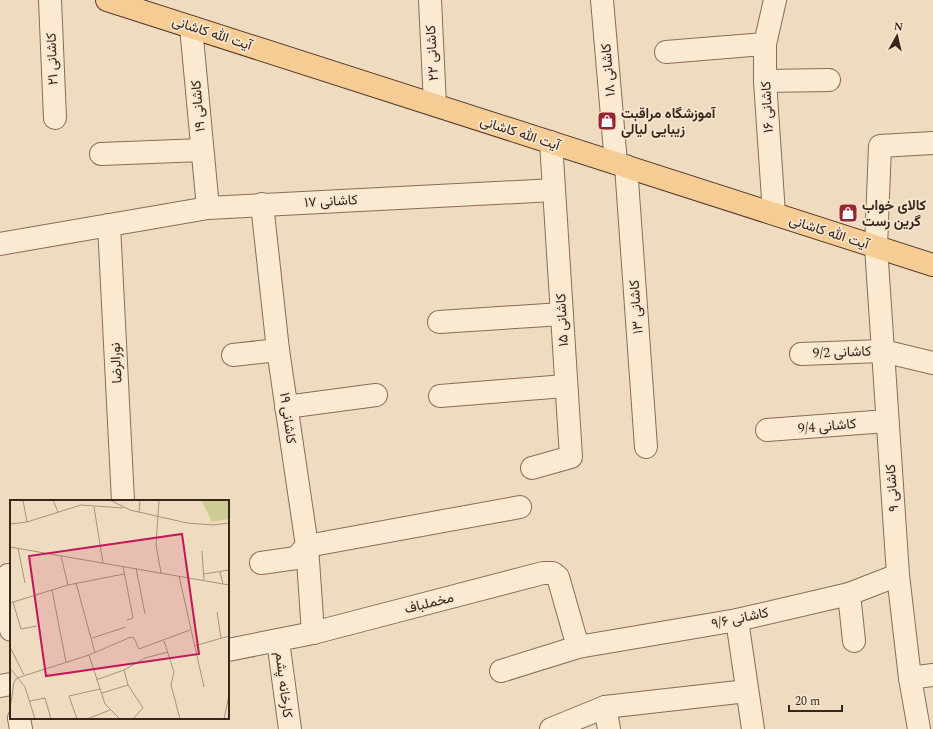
<svg xmlns="http://www.w3.org/2000/svg" width="933" height="729" font-family="Spectral,Vazirmatn,serif">
	<style>
		.lines { fill: none; stroke-linecap: round; stroke-linejoin: round }
		.minor-casing { stroke: #886c57; stroke-width: 24 }
		.major-casing { stroke: #563a2b; stroke-width: 24 }
		.minor { stroke: #faead2; stroke-width: 22 }
		.major { stroke: #f5cc94; stroke-width: 22 }
		.labels { text-anchor: middle; dominant-baseline: central; stroke-width: 3.5; stroke-linejoin: round; paint-order: stroke }
		.street-label { font-size: 14px; fill: #37261c; stroke: #f6e6cf }
		.poi-label { font-size: 14px; font-weight: bold; fill: #37261c; stroke: #f6e6cf; text-anchor: start }
		.inset-road { fill: none; stroke: #a5937e; stroke-width: 1 }
		.view { fill: #c2185b; fill-opacity: 0.15; stroke: #c2185b; stroke-width: 2 }
		.inset-edge { fill: none; stroke: #37261c; stroke-width: 2 }
	</style>
	<rect width="100%" height="100%" fill="#efdbbf"/>
	<g class="lines">
		<defs>
			<g id="minor">
				<path d="M50,0l5,118"/>
				<path d="M430,0l5,105"/>
				<path d="M602,0l14,163"/>
				<path d="M191,27l17,181"/>
				<path d="M666,52l99,-8"/>
				<path d="M765,81l64,-1"/>
				<path d="M101,154l101,-4"/>
				<path d="M626,166l20,281"/>
				<path d="M262,204l16,146 29,196 6,87"/>
				<path d="M774,214l-9,-133v-37l10,-44"/>
				<path d="M109,225l14,276"/>
				<path d="M0,244l208,-36 346,-18"/>
				<path d="M439,322l123,-8"/>
				<path d="M801,354l82,-3 50,12"/>
				<path d="M233,355l45,-5"/>
				<path d="M440,396l125,-10"/>
				<path d="M286,407l90,-12"/>
				<path d="M767,430l120,-9"/>
				<path d="M532,468l39,-11 -20,-315"/>
				<path d="M261,563l35,-5 11,-12 213,-39"/>
				<path d="M8,575l3,55"/>
				<path d="M849,594l5,47"/>
				<path d="M737,620l16,109"/>
				<path d="M278,641l12,88"/>
				<path d="M228,650l85,-17 230,-60h10l5,4 20,70"/>
				<path d="M501,671l77,-24 159,-27 112,-26 49,-19"/>
				<path d="M910,678l23,-3"/>
				<path d="M0,686l11,-2"/>
				<path d="M605,707l4,22"/>
				<path d="M19,718l2,11"/>
				<path d="M551,729l54,-22 142,-16"/>
				<path d="M919,729l-9,-51 -12,-103 -15,-224 -7,-104 4,-101 53,-3"/>
			</g>
			<path id="major" d="M107,0l826,265"/>
		</defs>
		<use href="#minor" class="minor-casing"/>
		<use href="#major" class="major-casing"/>
		<use href="#minor" class="minor"/>
		<use href="#major" class="major"/>
	</g>
	<defs>
		<symbol id="shop-square" viewBox="-11 -11 22 22"><rect x="-9" y="-9" width="18" height="18" rx="4" fill="#992533" stroke="#f6e6cf"/><path d="M-5-2.5h2.3a2.7 3.5 0 0 1 5.4 0H5L5.5 6h-11ZM-1.5-2.5h3a1.5 2.3 0 0 0-3 0Z" fill="#fff"/></symbol>
	</defs>
	<g fill-rule="evenodd">
		<use href="#shop-square" x="596" y="110" width="22" height="22"/>
		<use href="#shop-square" x="837" y="202" width="22" height="22"/>
	</g>
	<g class="labels">
		<g class="street-label">
			<text transform="translate(212 33) rotate(18)">آیت الله کاشانی</text>
			<text transform="translate(432 53) rotate(-93)">کاشانی ۲۲</text>
			<text transform="translate(52 59) rotate(-92)">کاشانی ۲۱</text>
			<text transform="translate(608 70) rotate(-95)">کاشانی ۱۸</text>
			<text transform="translate(198 106) rotate(-95)">کاشانی ۱۹</text>
			<text transform="translate(767 107) rotate(-93)">کاشانی ۱۶</text>
			<text transform="translate(520 133) rotate(18)">آیت الله کاشانی</text>
			<text transform="translate(331 201) rotate(-3)">کاشانی ۱۷</text>
			<text transform="translate(829 232) rotate(18)">آیت الله کاشانی</text>
			<text transform="translate(636 307) rotate(-94)">کاشانی ۱۳</text>
			<text transform="translate(562 320) rotate(-93)">کاشانی ۱۵</text>
			<text transform="translate(842 352) rotate(-2)">کاشانی 9/2</text>
			<text transform="translate(116 363) rotate(-93)">نورالرضا</text>
			<text transform="translate(288 418) rotate(82)">کاشانی ۱۹</text>
			<text transform="translate(827 426) rotate(-5)">کاشانی 9/4</text>
			<text transform="translate(892 488) rotate(-94)">کاشانی ۹</text>
			<text transform="translate(429 603) rotate(-14)">مخملباف</text>
			<text transform="translate(740 618) rotate(-12)">کاشانی ۹/۶</text>
			<text transform="translate(284 685) rotate(83)">کارخانه پشم</text>
		</g>
		<g class="poi-label">
			<text x="621" y="113">آموزشگاه مراقبت<tspan x="621" dy="16">زیبایی لیالی</tspan></text>
			<text x="862" y="205">کالای خواب<tspan x="862" dy="16">گرین رست</tspan></text>
		</g>
	</g>
	<g transform="translate(10 500)">
		<rect width="219" height="219" fill="#efdbbf"/>
		<path d="M191,0h28v19l-17,3z" fill="#cdcd93"/>
		<path class="inset-road" d="M13,0l4,22M43,0l5,12M100,0l20,10 57,13 26,2 16,-2M149,0l-3,45 5,28M84,7l9,56M129,12l1,-12M0,24l17,-2 54,-17 42,3M0,47l219,38M8,48l7,35M192,51l2,29M51,56l7,29M113,66l10,52 -6,2M126,68l9,46M210,72l3,12M194,74l25,-4M169,76l25,111M66,83l19,70M42,90l14,72M3,102l8,27 16,-3M0,103l58,-18 56,-11M207,112l4,26M82,138l34,-11M154,141l10,31 -3,13 9,34M184,146l35,-10M0,147l14,28M79,155l16,49 15,15M0,168l15,19 10,32M86,180l28,-10M92,193l26,-8M20,201l15,-3 6,21M0,209l4,-27 3,-4 72,-23 42,-18 3,1 5,11 51,-19M67,219l-8,-23 31,-7M77,219l23,-9M123,219l10,-11 -15,-23 -4,-15 21,-12 23,-6M214,219l5,-24"/>
		<path class="view" d="M172,34l17,120 -153,22 -17,-120z"/>
		<rect width="219" height="219" class="inset-edge"/>
	</g>
	<g transform="translate(897 36) rotate(8)" stroke="#f6e6cf" stroke-width="3" paint-order="stroke">
	<path d="M0-3L7 15L0 10L-7 15Z" fill="#37261c"/>
	<text y="-6" font-size="11" font-weight="bold" text-anchor="middle" fill="#37261c">N</text>
	</g>
	<path d="M789 705v6h53v-6" fill="none" stroke="#37261c" stroke-width="2"/>
	<text x="795" y="705" font-size="12" fill="#37261c" stroke="#f6e6cf" stroke-width="3" paint-order="stroke">20 m</text>
</svg>
